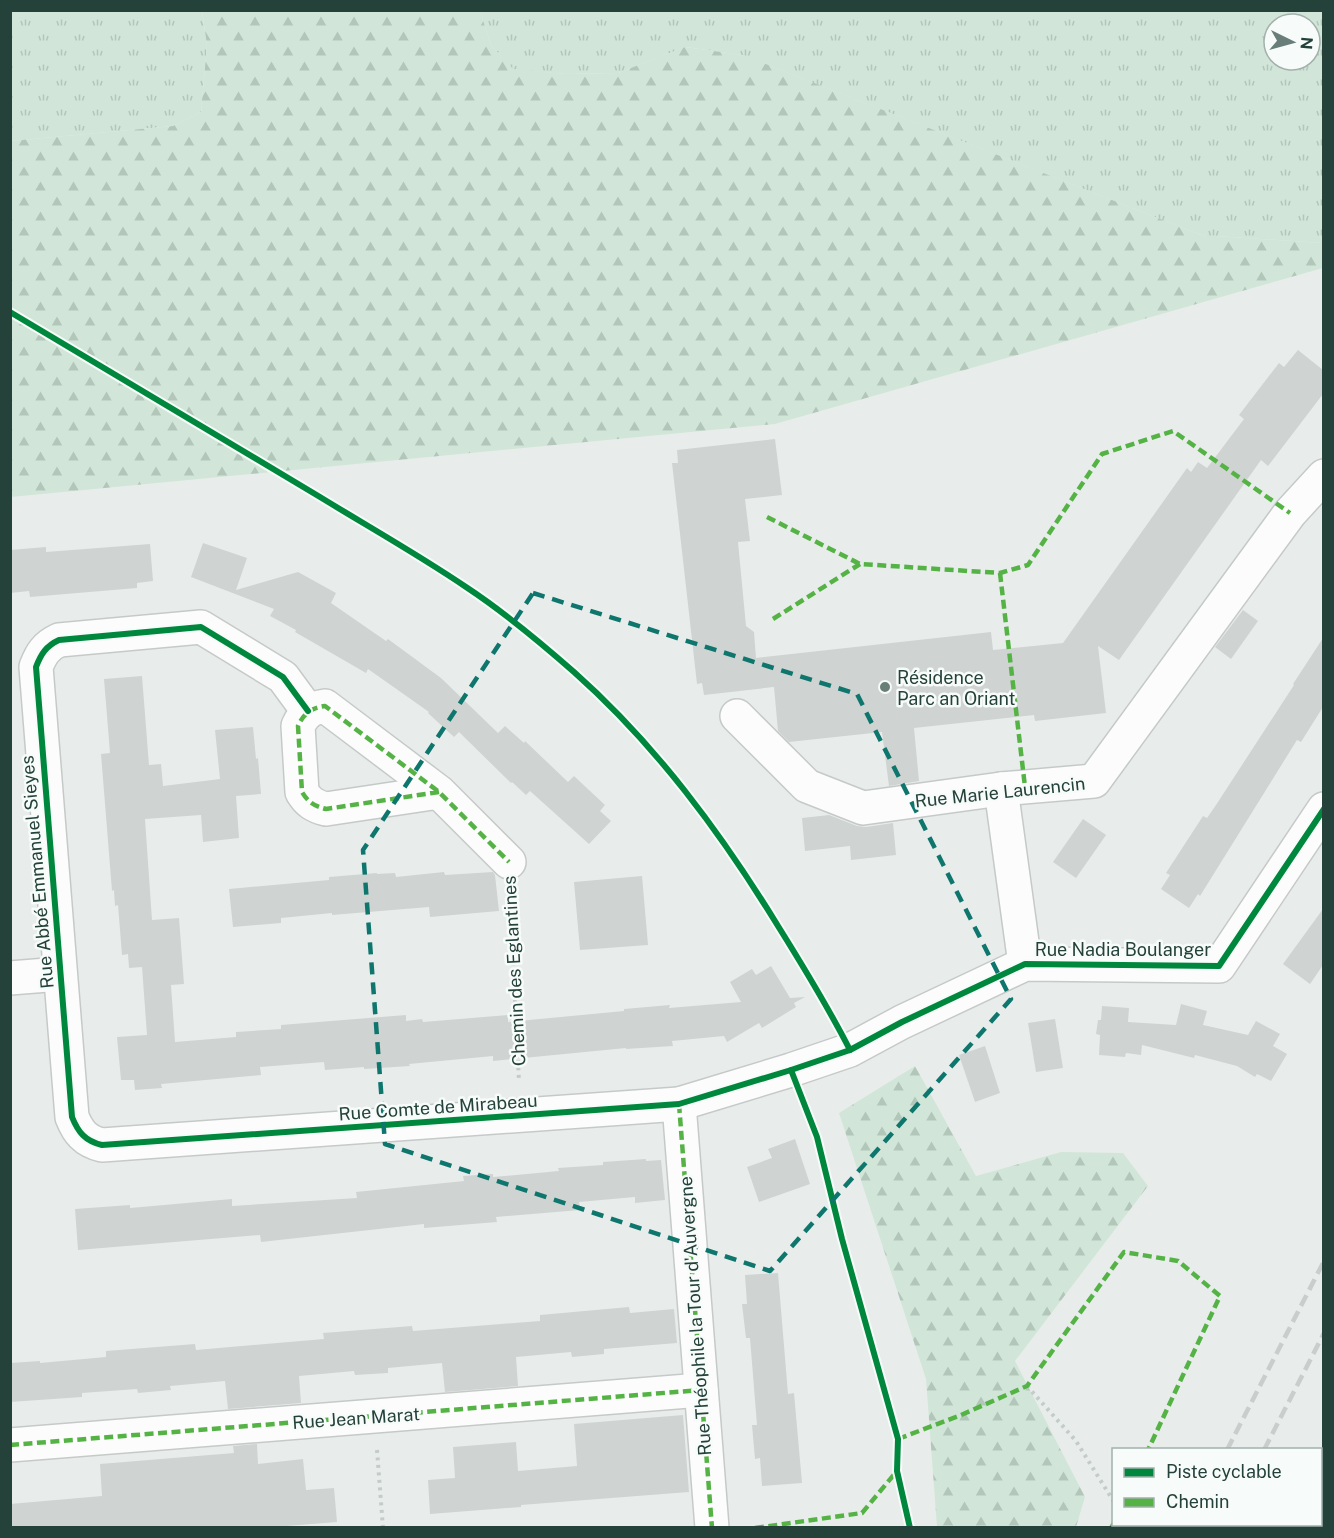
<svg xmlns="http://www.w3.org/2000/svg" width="1334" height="1538" font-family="'Public Sans',sans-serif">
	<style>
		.grass { fill: url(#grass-tufts); fill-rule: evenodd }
		.forest { fill: url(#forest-firs) }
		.building { fill: #cfd4d2 }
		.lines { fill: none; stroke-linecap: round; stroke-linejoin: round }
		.minor-casing { stroke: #c5cac8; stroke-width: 36 }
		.path { stroke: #c3ccca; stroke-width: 4; stroke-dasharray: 3 4.5; stroke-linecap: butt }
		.minor { stroke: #fcfcfc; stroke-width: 33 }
		.rail { stroke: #c9cdcc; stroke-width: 4.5; stroke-dasharray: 12 6; stroke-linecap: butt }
		.quiet { stroke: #55b346; stroke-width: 4.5; stroke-dasharray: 9 4.5; stroke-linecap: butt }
		.cycleway-casing { stroke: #f7fbf9; stroke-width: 10 }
		.cycleway { stroke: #00873e; stroke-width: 6 }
		.marked { fill: none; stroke: #0f766e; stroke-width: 4.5; stroke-dasharray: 12 8; stroke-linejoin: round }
		.poi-dot { fill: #697e78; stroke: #f7fbf9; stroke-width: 2 }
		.labels { text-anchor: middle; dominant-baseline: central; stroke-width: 5; stroke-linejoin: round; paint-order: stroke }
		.poi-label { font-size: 18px; fill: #24423a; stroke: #f7fbf9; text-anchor: start }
		.street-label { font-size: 18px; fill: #24423a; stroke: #f7fbf9 }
	</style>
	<defs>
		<pattern id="grass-tufts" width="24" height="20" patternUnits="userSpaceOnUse" patternTransform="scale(1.5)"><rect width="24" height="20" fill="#d1e6d8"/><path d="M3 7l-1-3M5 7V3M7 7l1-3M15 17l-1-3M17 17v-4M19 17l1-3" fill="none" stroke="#b3c6ba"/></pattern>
		<pattern id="forest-firs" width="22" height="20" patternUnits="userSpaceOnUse" patternTransform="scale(1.5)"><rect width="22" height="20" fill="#d1e6d8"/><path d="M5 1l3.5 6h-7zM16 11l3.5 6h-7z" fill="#b3c6ba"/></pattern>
	</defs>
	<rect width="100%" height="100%" fill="#e8edeb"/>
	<g class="grass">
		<path d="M11,11h191l5,34 -6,67 -28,14 -162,15z"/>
		<path d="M480,11h843v232l-122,-8 -459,-180 -56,-8 -68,26 -52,1 -53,-4 -22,-25zM1274,24h36v36h-36z"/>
	</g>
	<g class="forest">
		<path d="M202,11h278l11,34 22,24 53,5 52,-1 67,-26 58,8 458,180 122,8v25l-548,156 -764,73v-356l162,-15 28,-14 6,-67z"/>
		<path d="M915,1066l61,110 85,-24 62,1 25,33 -133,175 70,136 -9,30h-139l-11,-148 -87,-266z"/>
	</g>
	<g class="building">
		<path d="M1298,350l25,20v24l-55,72 -7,-6 -142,200 -21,-14 8,67 -71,8 -1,-6 -120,13 5,53 -30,5 -7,-54 -93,10 -11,-11 -4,-44 -70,8 -2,-12 -5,1 -25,-221h6l-1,-13 98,-11 7,56 -37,4 5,42 -12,1 8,84 8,6 2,26 235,-26 2,18 70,-7 124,-175 4,4 7,-10 9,6 37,-49 -5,-4 40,-52 5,4z"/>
		<path d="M203,543l44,15 -11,32 62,-18 38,21 -5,10 55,38 2,-2 53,39 57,55 7,-7 19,17 1,-2 43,41 6,-6 31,29 -5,6 11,10 -22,23 -59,-53 -4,4 -14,-13 -1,1 -52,-51 -5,5 -26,-24 1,-1 -61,-43 -2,4 -71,-41 1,-2 -26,-14 4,-7 -83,-32z"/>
		<path d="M150,544l3,37 -16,2v5l-107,9 -1,-6 -19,2v-43l36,-3v5z"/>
		<path d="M1243,610l15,11 -27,38 -16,-12z"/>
		<path d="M1323,638v69l-22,35 -4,-2 -97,156 -2,-2 -9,14 -28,-19 9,-14 -4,-2 37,-57 4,2 9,-13 78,-120 -1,-1z"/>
		<path d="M142,676l7,89 12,-1 2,22 57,-7 -5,-49 38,-3 3,32 2,-1 3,36 -25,2 3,42 -36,4 -2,-27 -56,4 7,101 27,-2 5,66 -13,1 4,57 61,-5v-5l45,-3v-4l125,-10v6l16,-2 1,3 85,-7v7l116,-11v-2l46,-4 -1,3 72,-6 -11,-20 22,-13 4,6 15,-9 19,32 15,-1 -11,6 2,4 -34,21 -3,-5 -32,19 -3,-6 -52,5 1,5 -47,3v-1l-133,13v-5l-84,8 1,2 -46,3v-2l-39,3 -1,-8 -64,5 1,8 -100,9 1,4 -27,2 -1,-10h-13l-4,-43 30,-2 -5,-68 -13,1 -1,-14 -6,1 -4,-50 -3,1 -1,-16 -2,1 -11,-137 9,-1 -6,-74z"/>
		<path d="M829,815l28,11 9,1 27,-4 3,32 -45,5 -1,-14 -45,5 -3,-33z"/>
		<path d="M1083,819l23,16 -30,43 -23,-16z"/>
		<path d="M444,872l1,3 48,-3 2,3 4,36 -69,6 -1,-10 -97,8v-2l-51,5v5l-48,4 -4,-38 100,-9v-3l48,-4v1l18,-1 1,4z"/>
		<path d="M642,876l6,69 -68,5 -6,-68z"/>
		<path d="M1323,909v56l-13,19 -27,-20z"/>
		<path d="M1181,1004l26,7 -4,14 45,10 8,-14 24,13 -7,12 14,8 -16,27 -14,-7 -2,3 -18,-11 -42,-11 -1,3 -52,-13 -1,10 -15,-2 -1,4 -26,-2 1,-20 -4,-1 2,-14h3l1,-14 27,2 -1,14 48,3z"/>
		<path d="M1055,1019l8,49 -27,4 -8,-49z"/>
		<path d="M985,1046l15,47 -25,9 -16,-47z"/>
		<path d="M795,1139l15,45 -51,18 -12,-35 25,-9 -4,-9z"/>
		<path d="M646,1159v2l15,-1 4,40 -30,3v-6l-56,5 1,8 -84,7 1,5 -73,6v-4l-163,18 -1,-7 -182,15 -3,-41 55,-4v3l102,-9v7l125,-8 -1,-6 108,-11 -1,-5 30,-2v3l66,-6 -1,-3 45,-3v-3z"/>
		<path d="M778,1273l10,121 6,-1 8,90 -40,3 -2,-28 -5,1 -3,-34h5l-7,-87h-4l-4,-34h5l-2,-29z"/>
		<path d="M629,1307l1,6 44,-4 3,34 -73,6v5l-32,3 -1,-5 -55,5 2,29 -73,6 -3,-29 -54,5v5l-33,2 -1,-4 -55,5 2,27 -73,6 -3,-28 -55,5 1,4 -33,3 -1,-4 -55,4v4l-72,5v-39l30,-2v2l66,-6v-6l89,-7 1,6 128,-11 -1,-6 89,-7 1,5 127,-10v-6z"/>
		<path d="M683,1415l6,77 -168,13v2l-91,7 -2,-34 27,-2 -2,-31 63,-5 2,29 59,-5 -3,-42z"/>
		<path d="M257,1444l1,20 45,-5 3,31 28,-2 3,34 -63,5h-264v-23l92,-8 -2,-32 134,-11 -1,-7z"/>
	</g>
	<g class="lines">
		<defs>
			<g id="minor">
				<path d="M308,711l-25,-34 -82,-50 -142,13c-13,6 -18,14 -23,27l36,450c6,15 13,24 30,28l577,-41 112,-34 59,-20 52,-28 123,-58 194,2 105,-157"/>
				<path d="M737,716l70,70 56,22 138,-19 93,-8 196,-268 34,-37"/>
				<path d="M1001,789l24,175"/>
				<path d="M439,792l-113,17c-12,-3 -18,-7 -24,-17l-4,-66c6,-13 13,-18 27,-20l114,86 70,70"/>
				<path d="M10,978l50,-4"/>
				<path d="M679,1104l33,424"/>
				<path d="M10,1445l691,-55"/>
			</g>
		</defs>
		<use href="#minor" class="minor-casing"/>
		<g class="path">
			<path d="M510,895l9,187"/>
			<path d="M1027,1386l49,55 38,61"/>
			<path d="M377,1450l6,78"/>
		</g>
		<use href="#minor" class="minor"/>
		<g class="rail">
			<path d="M1227,1450l97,-189"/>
			<path d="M1264,1450l60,-117"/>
			<path d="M1194,1528l1,-4"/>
			<path d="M1229,1528l2,-4"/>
		</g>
		<g class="quiet">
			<path d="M767,517l93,47 140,9 28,-8 74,-111 71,-23 117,82"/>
			<path d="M1000,573l25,214"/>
			<path d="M773,619l87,-55"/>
			<path d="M439,792l-113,17c-12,-3 -18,-7 -24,-17l-4,-66c6,-13 13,-18 27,-20l114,86 70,70"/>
			<path d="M679,1104l33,424"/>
			<path d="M898,1439l63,-24 66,-29 97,-134 54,9 42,35 -72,154"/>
			<path d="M10,1445l691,-55"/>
			<path d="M755,1528l107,-15 35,-42"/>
			<path d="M1111,1528l3,-5"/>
		</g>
		<defs>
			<g id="cycleway">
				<path d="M10,312c104,61 207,123 310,185 49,30 99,58 146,90 38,25 74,55 108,85 82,73 147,161 204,254 25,40 50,81 72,124"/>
				<path d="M308,711l-25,-34 -82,-50 -142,13c-13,6 -18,14 -23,27l36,450c6,15 13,24 30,28l577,-41 112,-34 59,-20 52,-28 123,-58 194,2 105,-157"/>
				<path d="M791,1070l26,67 25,102 56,200 -1,32 13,57"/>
			</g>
		</defs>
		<use href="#cycleway" class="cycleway-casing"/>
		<use href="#cycleway" class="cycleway"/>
	</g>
	<path class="marked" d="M533,593l324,101 154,305 -241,272 -385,-127 -22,-294z"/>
	<circle class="poi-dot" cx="885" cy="687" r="6"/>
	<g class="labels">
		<g class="poi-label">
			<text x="897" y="677">Résidence<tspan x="897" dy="21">Parc an Oriant</tspan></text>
		</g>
		<g class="street-label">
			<text transform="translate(1000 792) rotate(-6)">Rue Marie Laurencin</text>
			<text transform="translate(37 872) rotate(-95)">Rue Abbé Emmanuel Sieyes</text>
			<text x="1123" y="949">Rue Nadia Boulanger</text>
			<text transform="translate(514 971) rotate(-93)">Chemin des Eglantines</text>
			<text transform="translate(438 1107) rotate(-4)">Rue Comte de Mirabeau</text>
			<text transform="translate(695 1316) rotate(-94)">Rue Théophile la Tour d'Auvergne</text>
			<text transform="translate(356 1418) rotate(-4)">Rue Jean Marat</text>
		</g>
	</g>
	<rect width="1334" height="1538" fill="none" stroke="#24423a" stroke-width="24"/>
	<rect x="1112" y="1448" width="210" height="78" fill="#f7fbf9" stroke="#a3b1ad" stroke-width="1.5"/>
	<rect x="1124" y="1468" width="30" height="9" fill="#00873e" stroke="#a3b1ad" stroke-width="1.5"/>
	<text x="1166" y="1478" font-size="18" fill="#24423a">Piste cyclable</text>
	<rect x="1124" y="1498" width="30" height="9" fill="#55b346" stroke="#a3b1ad" stroke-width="1.5"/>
	<text x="1166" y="1508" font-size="18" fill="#24423a">Chemin</text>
	<g transform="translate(1292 42) rotate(95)"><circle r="28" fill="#f7fbf9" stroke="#a3b1ad" stroke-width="1.5"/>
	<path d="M0-4.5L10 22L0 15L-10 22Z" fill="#697e78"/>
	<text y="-9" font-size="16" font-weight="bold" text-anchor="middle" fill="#24423a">N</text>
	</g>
</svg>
